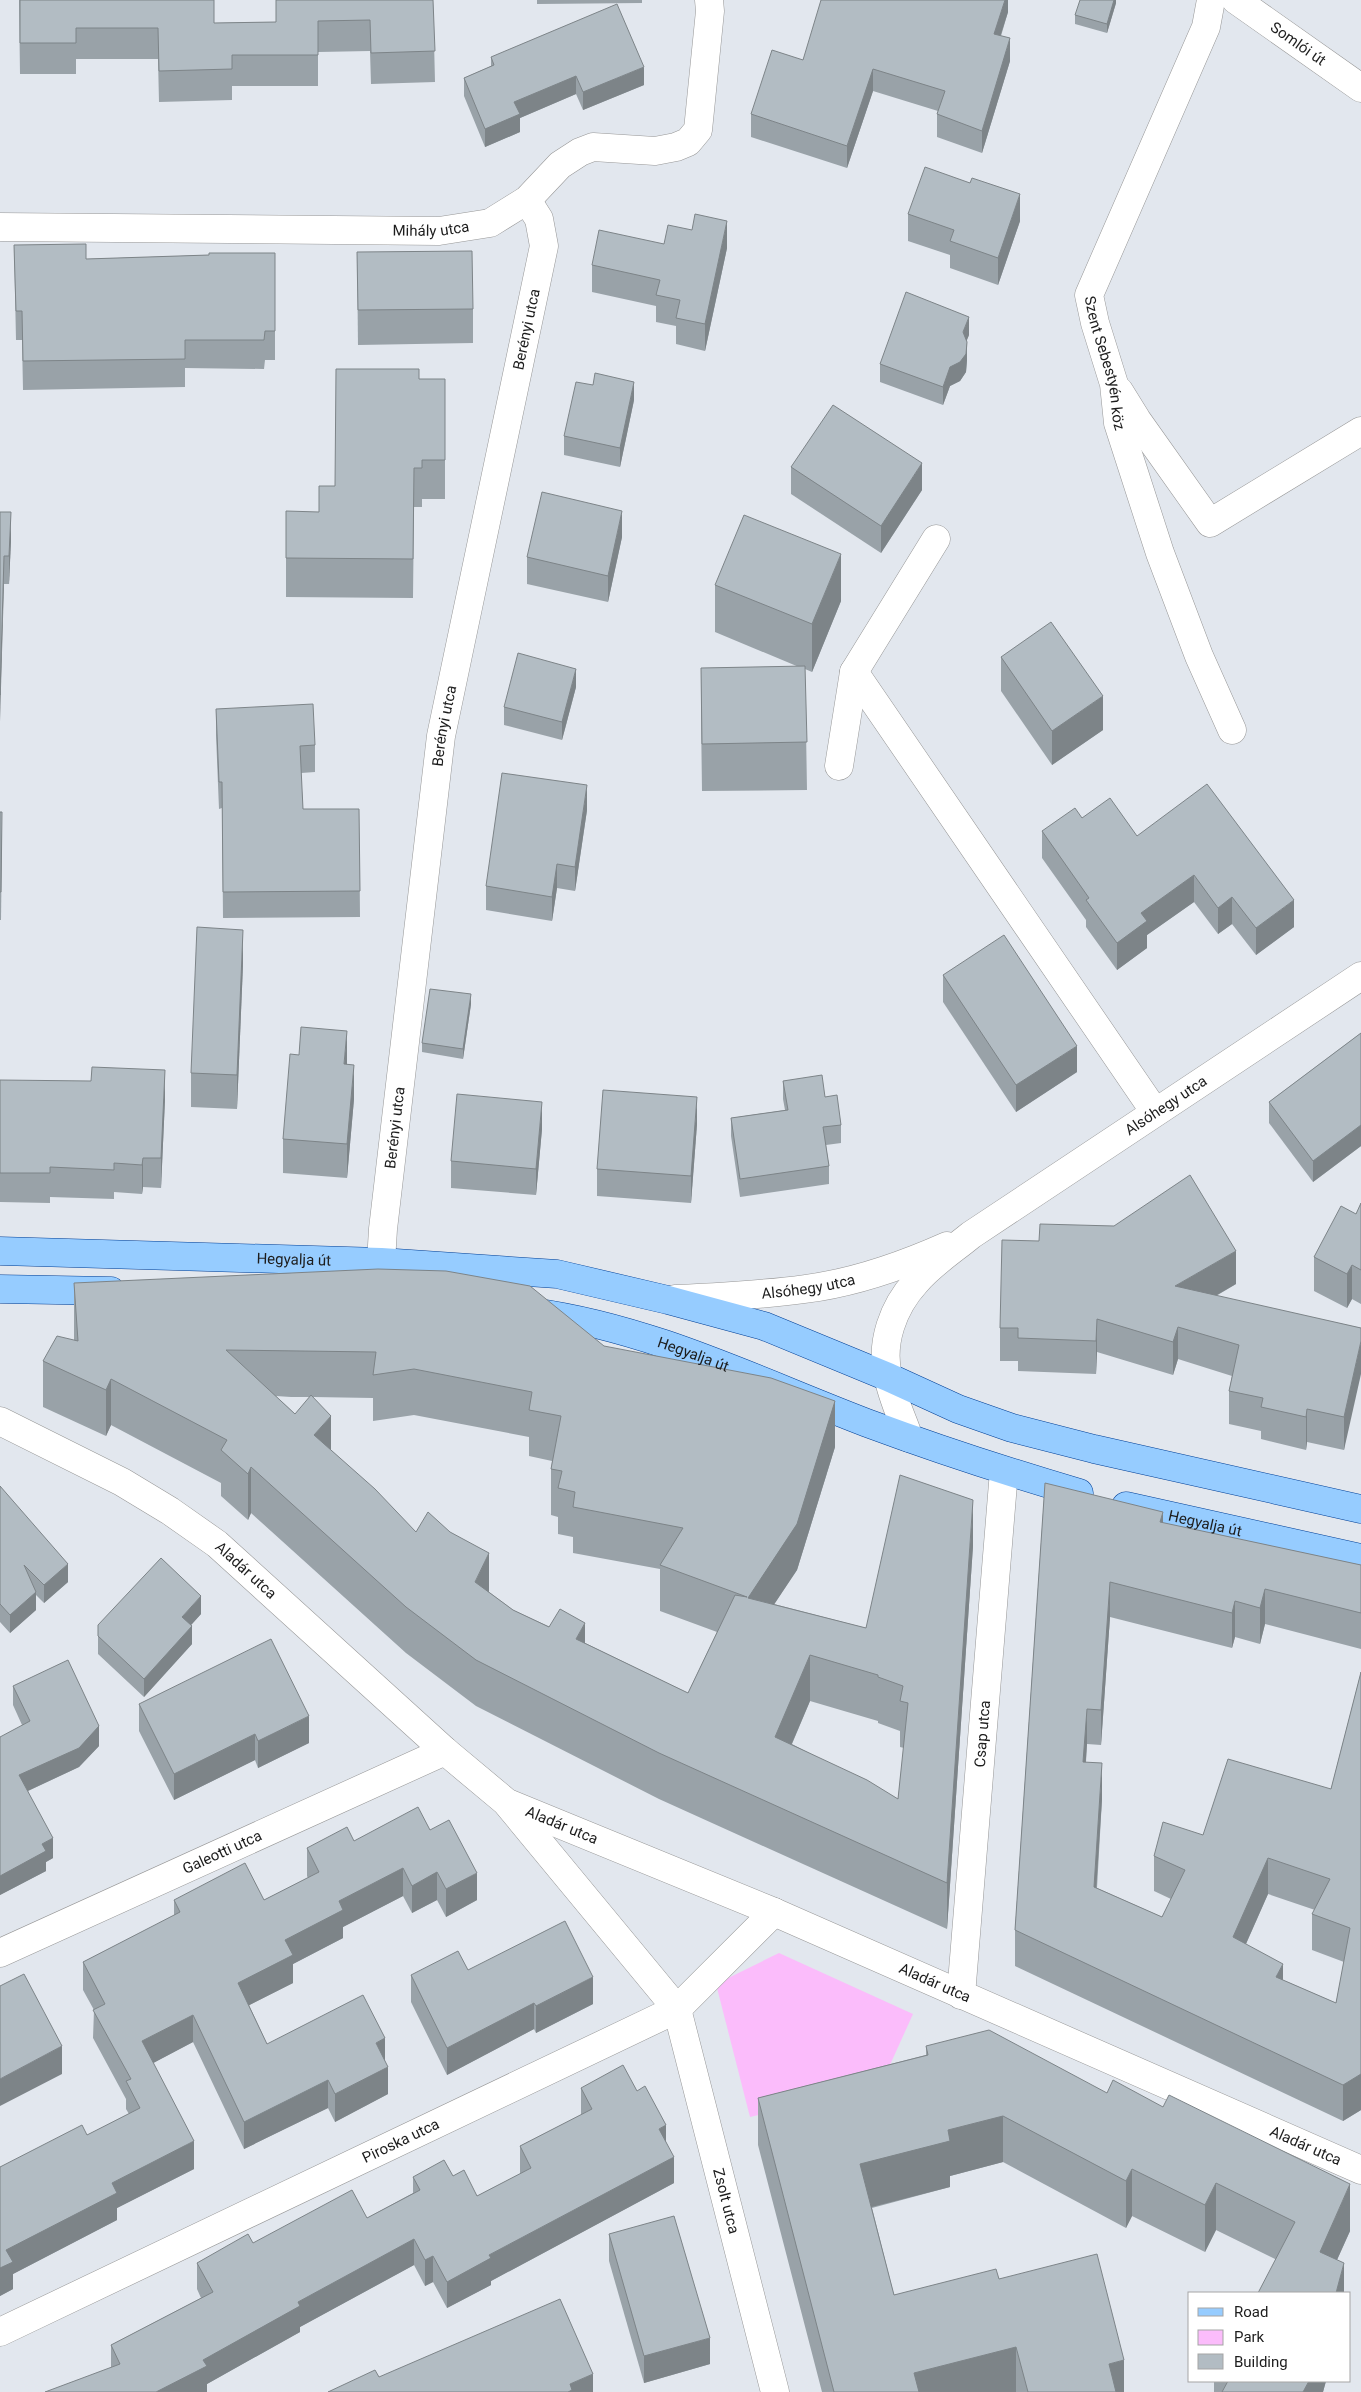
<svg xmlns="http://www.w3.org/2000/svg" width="1361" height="2392" font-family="Roboto,sans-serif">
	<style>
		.park { fill: #fbbcfb }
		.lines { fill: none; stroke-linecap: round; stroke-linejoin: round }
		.minor-casing { stroke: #979797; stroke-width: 29 }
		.major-casing { stroke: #003e95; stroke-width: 29 }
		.minor { stroke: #fff; stroke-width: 28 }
		.major { stroke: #96ccff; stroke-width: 28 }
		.wall { fill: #99a2a8; fill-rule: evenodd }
		.shaded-wall { fill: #7d8488 }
		.building { fill: #b2bcc3; stroke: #7d8488; fill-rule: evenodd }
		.labels { text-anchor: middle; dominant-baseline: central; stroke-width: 5; stroke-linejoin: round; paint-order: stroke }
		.street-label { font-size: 15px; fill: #1d1d1d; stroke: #fff }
	</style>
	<rect width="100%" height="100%" fill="#e2e7ee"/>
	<path class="park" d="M779,1953l134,61 -33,73 -130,30 -34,-133z"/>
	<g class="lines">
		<defs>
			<g id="minor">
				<path id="s1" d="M1211,0l-5,27 -117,268 6,28 19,61 4,39 42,130 39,103 33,74"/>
				<path id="s2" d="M1236,0l125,88"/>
				<path id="s3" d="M0,227l439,4 51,-8 37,-23 33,-35 20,-13 13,-5 62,4 21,-4 12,-5 10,-12 12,-119 -1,-11"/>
				<path d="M1119,391l18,29 73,103 151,-92"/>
				<path d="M854,672l301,440"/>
				<path d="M839,766l15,-94 82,-133"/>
				<path id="s4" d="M381,1262l2,-33 58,-493 103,-490 -5,-27 -12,-19"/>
				<path id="s5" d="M675,1299c43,-2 87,-4 130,-10 48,-6 97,-23 142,-43"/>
				<path id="s6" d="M0,1421l122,61 48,29 47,33 228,207 61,51 171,207 98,383"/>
				<path id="s7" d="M909,1438c-7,-20 -17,-41 -21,-62 -8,-33 5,-69 28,-94 15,-18 37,-32 55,-47l390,-259"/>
				<path id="s8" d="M510,1804l264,108 587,258"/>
				<path id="s9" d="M0,1953l445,-202"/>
				<path id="s10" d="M961,1995l43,-524"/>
				<path id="s11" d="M0,2332l677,-323 97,-97"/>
			</g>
			<g id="major">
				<path id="s12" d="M0,1251l381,11 176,12 111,26 96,26 124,51 70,32 54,19 82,21 267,60"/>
				<path d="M0,1289l111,2"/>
				<path id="s13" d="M533,1312c118,16 224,69 334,111 70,26 141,49 212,70"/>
				<path id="s14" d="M1126,1506l235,52"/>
			</g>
		</defs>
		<use href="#minor" class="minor-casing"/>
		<use href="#major" class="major-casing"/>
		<use href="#minor" class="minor"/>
		<use href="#major" class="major"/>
	</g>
	<g class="wall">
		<path d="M19,0l195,23 62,-1 157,-22 2,82 -64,2 -1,-33 -52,1v34h-86v14l-73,2 -1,-43h-82v15h-56z"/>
		<path d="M537,0h105v3l-105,1z"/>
		<path d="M1008,0v12l-7,24 9,25 -28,92 -45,-16v-23l1,-3 -65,-20 -26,77 -96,-31v-23l52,-54z"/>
		<path d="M1116,0v3l-9,30 -32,-9v-9z"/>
		<path d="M491,57l153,28 -61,25 -7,-16 -56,24v14l-35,15 -21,-51v-18l27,-12z"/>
		<path d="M908,214l112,7 -22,64 -48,-17v-13l-42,-14z"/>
		<path d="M664,244l63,4 -22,103 -29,-7v-18l-20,-4v-16l-64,-14v-27z"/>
		<path d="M14,245l72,14 189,-6v107h-10l-1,9 -79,-1v19l-162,3 -1,-50h-6z"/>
		<path d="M357,252l116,57v34l-115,2z"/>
		<path d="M969,335l-3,6 1,19 -1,12 -6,9 -10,5 -7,19 -63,-23v-18z"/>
		<path d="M419,379h26v120h-23v8h-8l-1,91 -127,-1v-39l33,-46 16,-26z"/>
		<path d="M634,400l-14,67 -56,-12v-19z"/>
		<path d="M791,467l131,23 -41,63 -90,-59z"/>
		<path d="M0,512l11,28 -2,44h-5z"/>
		<path d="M622,537l-14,65 -81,-18v-27z"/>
		<path d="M715,585l126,16 -29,71 -7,-3 2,121 -105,1 -1,-76v-47l98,-1 -84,-35z"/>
		<path d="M1001,657l102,73 -51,35 -51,-74z"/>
		<path d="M576,687l-14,53 -58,-15v-18z"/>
		<path d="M216,709l99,36v27l-14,1 2,36h56l1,108 -137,1 -1,-110 -3,1 -3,-74z"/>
		<path d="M587,810l-12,81 -18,-3 -5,33 -66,-11v-24z"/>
		<path d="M0,812l2,28 -1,80h-1z"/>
		<path d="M1082,818l55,18 157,91 -38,28 -24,-31 -14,10 -24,-32 -47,33v13l-30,22 -31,-43v-7l-44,-62v-27z"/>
		<path d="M243,964l-6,145 -46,-2v-34z"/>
		<path d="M943,975l134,97 -61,40 -73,-110z"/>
		<path d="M471,1004l-8,55 -41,-7v-9z"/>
		<path d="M1361,1033v113l-48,36 -44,-59v-21z"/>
		<path d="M347,1064l7,35 -7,79 -64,-5v-34z"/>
		<path d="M0,1080l165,19 -4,89 -18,-1 -1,7 -28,-2v7l-64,-2v6l-50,-1z"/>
		<path d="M783,1081l42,16 16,28v18l-15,2 3,21v18l-89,13 -9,-61v-18l54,-8 -2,-11z"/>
		<path d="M697,1124l-6,79 -94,-7v-27z"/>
		<path d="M542,1129l-6,66 -85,-7v-27z"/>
		<path d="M1361,1203v101l-9,-5 -5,9 -33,-17v-34l42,-43z"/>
		<path d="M74,1283l530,63 231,101 -38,123 -23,34 92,24 107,-82 -26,383 -288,-130 -183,-93 -70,-53 -155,-140 -3,7 -27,-24v-13l-110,-58 -5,11 -63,-29v-46l31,-21zM276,1396l15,1h19l-15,17zM313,1397l60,1v23l41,-6 115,22v19l23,5 -1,8v46l7,2v17l15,3v16l87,16v42l57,21 -29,61 -103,-50 -72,-33 -24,-18 -73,-60 -85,-82zM810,1701l68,20v2l22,8v16l4,1 -6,51 -106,-55z"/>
		<path d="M1236,1284l-20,12 145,32 -17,122 -37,-8 -1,8 -45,-11v-8l-32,-7v-33l3,-15 -54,-17 -5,16 -76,-23 -1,22 -78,-3v-10h-18v-33z"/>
		<path d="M1045,1483l118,40 198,42v84l-96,-25 -5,20 -25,-7 -3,11 -122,-31 -9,128 -14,-1 -1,18 16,37 -5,89 65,29 9,-18 -17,-8v-35l49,-21 128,-46 30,-117v438l-18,11 -328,-155v-36zM1268,1894l47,16 -3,4v36l32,12 -8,41 -53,-23 -37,-36z"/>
		<path d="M0,1486l68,96 -24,21 -8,-8v15l-26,23 -10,-11z"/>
		<path d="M201,1614l-10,11 1,19 -48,53 -46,-43v-29z"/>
		<path d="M13,1686l86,60 -20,21 -51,24 25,67 -7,4v9l-46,24 22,-170 -9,-20z"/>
		<path d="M139,1704l170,39 -51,25 -3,-8 -81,40 -35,-69z"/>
		<path d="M430,1830l47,70 -31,17 -9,-17 -25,13 -9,-17 -60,31v11l-50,26v19l-44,22 18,39 118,18 3,32 -53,28 -7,-14 -84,41 -51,-107 -40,21 41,106 -77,39v12l-104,54v15l-13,7v-129l87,-32 42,-21 -3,-5v-10l-33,-61 1,-28 -11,-20v-28l91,-46v-16h90l44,-22 -1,-2v-28z"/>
		<path d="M468,1970l125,34 -57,29 -2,-4 -87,46 -36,-73v-27z"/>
		<path d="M926,2046l424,185 -13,29 7,33 -128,-63 -11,22 -73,-36 -6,12 -123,-66 -53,14v11l-78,21 22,87 105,-16 125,113h-302l-64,-247v-47l168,-43z"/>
		<path d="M581,2088l56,3 29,51 8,41 -183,98v4l-44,23 -14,-26 -8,4 -11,-21 -114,62v5l-93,52v8l-96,-24v-23l90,-47 -4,-9v-26l56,-20 114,-25 46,-25v-16l40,-1 24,20 43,-22v-28l61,-31z"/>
		<path d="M609,2234l101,130 -66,19 -35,-122z"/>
		<path d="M1214,2381h112l-3,11h-109z"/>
	</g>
	<g class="shaded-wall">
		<path d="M1005,0h3v12l-14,44v-22z"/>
		<path d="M1114,0h2v3l-9,30v-9z"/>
		<path d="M1010,38v23l-28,92v-22z"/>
		<path d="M644,67v18l-61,25v-18z"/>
		<path d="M873,69v22l-26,77v-22z"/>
		<path d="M576,76v18l-56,24v14l-35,15v-18l29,-27z"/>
		<path d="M1020,194v27l-22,64v-27z"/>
		<path d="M727,221v27l-22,103v-27z"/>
		<path d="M969,317v18l-6,15v-18z"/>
		<path d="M967,342v18l-1,12 -6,9 -10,5 -7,19v-18l7,-20z"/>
		<path d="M634,382v18l-14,67v-19z"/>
		<path d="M922,463v27l-41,63v-27z"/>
		<path d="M622,511v26l-14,65v-26z"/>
		<path d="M11,512v28l-2,44v-28z"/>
		<path d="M841,554v47l-29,71v-48z"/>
		<path d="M4,556v28l-4,138v-27z"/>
		<path d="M576,669v18l-14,53v-18z"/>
		<path d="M1103,696v34l-51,35v-34z"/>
		<path d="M587,785v25l-12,81v-24z"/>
		<path d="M557,864v24l-5,33v-24z"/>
		<path d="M1194,875v27l-47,33v13l-30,22v-27l24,-30z"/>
		<path d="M1232,897v27l-14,10v-26z"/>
		<path d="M1294,900v27l-38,28v-27z"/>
		<path d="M243,930v34l-6,145v-34z"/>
		<path d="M471,994v10l-8,55v-10z"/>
		<path d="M347,1031v34l-3,-1z"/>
		<path d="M1077,1046v26l-61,40v-27z"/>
		<path d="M354,1065v34l-7,79v-34z"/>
		<path d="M165,1070v29l-4,89v-30z"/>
		<path d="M697,1097v27l-6,79v-27z"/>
		<path d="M542,1102v27l-6,66v-26z"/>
		<path d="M1361,1125v21l-48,36v-21z"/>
		<path d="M143,1158v29l-1,7v-29z"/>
		<path d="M1236,1251v33l-61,35v-33z"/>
		<path d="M1352,1265v34l-5,9v-34z"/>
		<path d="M1097,1319v33l-1,22v-33z"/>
		<path d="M1178,1327v32l-5,16v-33z"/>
		<path d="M1361,1341v33l-17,76v-33z"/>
		<path d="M111,1379v46l-5,11v-46z"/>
		<path d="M835,1401v46l-38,123 -49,74v-46z"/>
		<path d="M1307,1409v33l-1,8v-33z"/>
		<path d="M331,1416v46l-17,-27z"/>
		<path d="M251,1467v46l-3,7v-46z"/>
		<path d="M973,1500v46l-26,383v-46z"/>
		<path d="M1163,1512v35l-3,-25z"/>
		<path d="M489,1553v46l-14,-17z"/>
		<path d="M68,1564v18l-24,21v-18z"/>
		<path d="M1110,1582v35l-9,128v-35z"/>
		<path d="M1265,1589v35l-5,20v-36z"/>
		<path d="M36,1592v18l-26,23v-18z"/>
		<path d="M201,1596v18l-19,21v-18z"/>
		<path d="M1235,1601v36l-3,11v-35z"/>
		<path d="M585,1623v46l-9,-30z"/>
		<path d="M192,1626v18l-48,53v-18z"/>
		<path d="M810,1655v46l-35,82v-46z"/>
		<path d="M1087,1709v35l-4,54v-36z"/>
		<path d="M309,1716v27l-51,25v-27z"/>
		<path d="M99,1726v20l-20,21 -60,28v-20z"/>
		<path d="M255,1734v26l-81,40v-26z"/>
		<path d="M1102,1763v36l-8,123v-35z"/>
		<path d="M53,1838v20l-7,4v9l-46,24v-19l42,-32z"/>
		<path d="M1268,1858v36l-35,79v-36z"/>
		<path d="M403,1868v28l-60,31v11l-50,26v19l-55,28v-28l47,-43 54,-39z"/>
		<path d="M437,1872v28l-25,13v-27z"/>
		<path d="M477,1873v27l-31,17v-28z"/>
		<path d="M1283,1964v36l-7,-23z"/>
		<path d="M593,1977v27l-57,29v-27z"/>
		<path d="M534,2003v26l-87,46v-27z"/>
		<path d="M193,2015v27l-51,27v-28z"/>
		<path d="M385,2038v27l-9,-22z"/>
		<path d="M62,2046v28l-62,32v-27z"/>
		<path d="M388,2067v27l-53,28v-28z"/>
		<path d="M1361,2074v36l-18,11v-36z"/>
		<path d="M328,2080v28l-84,41v-27z"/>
		<path d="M1003,2116v46l-53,14v11l-90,23v-46l88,-34z"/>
		<path d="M666,2125v26l-7,-22z"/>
		<path d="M194,2141v28l-77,39v12l-104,54v15l-13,7v-28l6,-18 106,-67z"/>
		<path d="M674,2157v26l-183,98v4l-44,23v-26l42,-27z"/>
		<path d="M1132,2169v47l-6,12v-47z"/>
		<path d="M1216,2183v47l-11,22v-47z"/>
		<path d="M1350,2184v47l-28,62 -2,-41z"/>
		<path d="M414,2239v26l-114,62v5l-93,52v8h-51l47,-32 95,-58z"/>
		<path d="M433,2256v26l-8,4v-26z"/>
		<path d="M1344,2263v30h-8z"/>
		<path d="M710,2338v26l-66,19v-27z"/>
		<path d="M1016,2347v45h-102v-19z"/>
		<path d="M1124,2360v32h-15v-28z"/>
		<path d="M593,2374v18h-25l2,-8z"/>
		<path d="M1309,2381h17l-3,11h-20z"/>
	</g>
	<g class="building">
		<path d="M20,0h194v23l62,-1v-22h157l2,51 -64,2 -1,-33 -52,1v34h-86v14l-73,2 -1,-43h-82v15h-56z"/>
		<path d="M821,0h184l-11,34 16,4 -28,93 -45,-17 8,-23 -72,-22 -26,77 -96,-32 21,-64 31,10z"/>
		<path d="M1080,0h34l-7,24 -32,-9z"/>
		<path d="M617,4l27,63 -61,25 -7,-16 -62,26 6,12 -35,15 -21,-51 30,-13 -3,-8z"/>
		<path d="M925,167l45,16 2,-5 48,16 -22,64 -48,-17 4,-11 -46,-16z"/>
		<path d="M695,214l32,7 -22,103 -29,-6 4,-18 -24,-5 4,-15 -68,-15 7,-35 65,14 4,-19 24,5z"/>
		<path d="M86,244v15l123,-4v-2h66v78h-10l-1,9h-79v19l-162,2 -1,-50h-6l-2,-66z"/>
		<path d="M472,251l1,58 -115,1 -1,-58z"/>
		<path d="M906,292l63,25 -6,15 4,10 -1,12 -6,8 -10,5 -7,20 -63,-23z"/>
		<path d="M336,369h83v10h26v81h-23v8h-8l-1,91 -127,-1v-47l33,1v-26h16z"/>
		<path d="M595,373l39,9 -14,66 -56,-12 12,-54 17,3z"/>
		<path d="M833,405l89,58 -41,63 -90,-59z"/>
		<path d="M542,492l80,19 -14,65 -81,-19z"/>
		<path d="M0,512h11l-2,44h-5l-4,139z"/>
		<path d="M744,515l97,39 -29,70 -97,-39z"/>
		<path d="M1051,622l52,74 -51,35 -51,-74z"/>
		<path d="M518,653l58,16 -14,53 -58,-15z"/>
		<path d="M805,666l2,76 -105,2 -1,-76z"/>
		<path d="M313,704l2,41 -15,1 3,63h56l1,82 -137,1 -1,-110h-3l-3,-73z"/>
		<path d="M502,773l85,12 -12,82 -18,-3 -5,33 -66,-11z"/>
		<path d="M1207,784l87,116 -38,28 -24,-31 -14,11 -24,-33 -53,38 6,8 -30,22 -31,-43 3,-2 -47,-67 33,-23 7,10 28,-20 27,38z"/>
		<path d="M0,812h2l-1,80h-1z"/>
		<path d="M197,927l46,3 -6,145 -46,-2z"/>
		<path d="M1004,935l73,111 -61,39 -73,-110z"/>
		<path d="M430,989l41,5 -8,55 -41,-6z"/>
		<path d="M301,1027l46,4 -3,33 10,1 -7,79 -64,-5 7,-85 9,1z"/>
		<path d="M1361,1033v92l-48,36 -44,-59z"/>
		<path d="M92,1067l73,3 -4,88h-18l-1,7 -28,-2v7l-64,-3v6h-50v-93l91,1z"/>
		<path d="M822,1075l3,22 12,-2 4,30 -18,2 6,39 -89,13 -9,-61 57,-8 -5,-29z"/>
		<path d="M603,1090l94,7 -6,79 -94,-7z"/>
		<path d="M457,1094l85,8 -6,67 -85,-8z"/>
		<path d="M1190,1175l46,76 -61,35 186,42v13l-17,76 -37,-8 -1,8 -45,-10 2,-9 -34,-7 10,-46 -61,-18 -5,15 -76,-23 -1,22 -78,-3v-10h-18l2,-88 37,1 1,-17 74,2z"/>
		<path d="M1361,1203v67l-9,-5 -5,9 -33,-17 27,-51 15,8z"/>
		<path d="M378,1269l68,2 84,15 74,60 167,32 64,23 -38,123 -49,74 118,30 34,-153 73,25 -26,383 -288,-130 -183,-93 -70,-53 -155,-140 -3,7 -27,-24 6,-10 -116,-61 -5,11 -63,-29 14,-25 21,5 -4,-58zM226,1350l150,2 -3,23 41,-6 118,23 -3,18 32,6 -10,53 11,2 -4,17 17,4 -2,15 110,21 -23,37 87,32 -12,-2 -47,98 -112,-54 9,-16 -25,-14 -11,18 -36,-17 -38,-28 14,-29 -39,-21 -22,-20 -12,20 -41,-43 -61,-54 17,-19 -20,-21 -16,19zM810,1655l68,20v2l25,9 -3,15 8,2 -10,96 -31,-19 -92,-43z"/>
		<path d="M1045,1483l118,29 -3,10 201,43v48l-96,-24 -5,19 -25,-7 -3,12 -122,-31 -9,128 -14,-1 -4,53 19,1 -8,124 68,30 23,-47 -31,-14 9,-34 40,13 25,-76 103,30 30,-117v402l-18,11 -328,-155zM1268,1858l62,21 -18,35 38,14 -14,75 -60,-26 7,-13 -50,-27z"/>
		<path d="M0,1486l68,78 -24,21 -20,-20 12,27 -26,23 -10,-11z"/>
		<path d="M161,1558l40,38 -19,21 10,9 -48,53 -46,-43v-11z"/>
		<path d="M271,1639l38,77 -51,25 -3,-7 -81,40 -35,-70z"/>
		<path d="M68,1660l31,66 -20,22 -60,27 34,63 -11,6 4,7 -46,25v-139l30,-16 -17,-35z"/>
		<path d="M418,1807l12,23 19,-10 28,53 -31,16 -9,-17 -25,14 -9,-18 -64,33 4,9 -58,30 8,15 -55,28 29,61 96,-49 22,43 -9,5 12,24 -53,27 -7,-14 -84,42 -51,-107 -51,26 52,100 -82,42 5,10 -111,57 7,12 -13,6v-101l82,-42 5,10 53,-27 -14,-27 5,-2 -38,-69 12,-6 -22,-42 97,-50 -6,-12 71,-37 19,37 55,-28 -12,-24 40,-21 7,14z"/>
		<path d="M565,1921l28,56 -57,29 -2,-3 -87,45 -36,-73 47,-24 10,19z"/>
		<path d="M24,1974l38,72 -62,33v-93z"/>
		<path d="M989,2030l118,63 6,-13 50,27 6,-12 181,89 -30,68 24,11 -8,30h-78l37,-71 -79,-39 -11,22 -73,-36 -6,12 -123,-65 -55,14 2,11 -90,23 34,131 102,-26 3,10 98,-25 27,106 -15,4 7,28h-88l-12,-45 -102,26 5,19h-85l-76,-294 170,-43 -2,-9z"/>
		<path d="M623,2065l14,26 8,-5 21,39 -7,4 15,28 -185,98 2,3 -44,24 -14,-26 -8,4 -11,-21 -116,63 2,4 -97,54 4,6 -51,26h-111l75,-28 -9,-19 102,-53 -16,-29 51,-29 5,9 99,-53 15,28 53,-28 -7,-13 31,-17 9,16 11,-6 13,26 54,-28 -11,-22 72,-37 -11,-21z"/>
		<path d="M674,2216l36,122 -66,18 -35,-122z"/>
		<path d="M560,2299l33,75 -23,10 2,6 -4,2h-240l47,-22 4,7z"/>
		<path d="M1228,2381h81l-6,11h-81z"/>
	</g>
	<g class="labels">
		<g class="street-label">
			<text stroke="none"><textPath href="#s2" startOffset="76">Somlói út</textPath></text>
			<text stroke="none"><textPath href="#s3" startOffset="431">Mihály utca</textPath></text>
			<text stroke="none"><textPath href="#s4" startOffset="945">Berényi utca</textPath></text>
			<text stroke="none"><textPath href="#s1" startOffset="390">Szent Sebestyén köz</textPath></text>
			<text stroke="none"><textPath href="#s4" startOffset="540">Berényi utca</textPath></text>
			<text stroke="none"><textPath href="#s7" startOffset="474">Alsóhegy utca</textPath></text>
			<text stroke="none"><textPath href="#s4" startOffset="135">Berényi utca</textPath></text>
			<text stroke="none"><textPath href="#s12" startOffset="294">Hegyalja út</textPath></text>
			<text stroke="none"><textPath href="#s5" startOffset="134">Alsóhegy utca</textPath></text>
			<text stroke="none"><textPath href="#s13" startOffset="166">Hegyalja út</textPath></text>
			<text stroke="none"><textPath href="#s14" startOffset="81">Hegyalja út</textPath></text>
			<text stroke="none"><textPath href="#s6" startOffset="289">Aladár utca</textPath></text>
			<text stroke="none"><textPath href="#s10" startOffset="262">Csap utca</textPath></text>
			<text stroke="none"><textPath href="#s8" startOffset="56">Aladár utca</textPath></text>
			<text stroke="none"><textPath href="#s9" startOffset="244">Galeotti utca</textPath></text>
			<text stroke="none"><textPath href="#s8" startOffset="461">Aladár utca</textPath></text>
			<text stroke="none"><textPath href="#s11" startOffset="444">Piroska utca</textPath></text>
			<text stroke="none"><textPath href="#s8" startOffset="866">Aladár utca</textPath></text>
			<text stroke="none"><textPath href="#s6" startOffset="1104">Zsolt utca</textPath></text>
		</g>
	</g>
	<rect x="1188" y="2292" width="162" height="90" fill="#ffffff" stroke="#a5a5a5"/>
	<rect x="1198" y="2308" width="25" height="8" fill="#96ccff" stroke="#a5a5a5"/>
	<text x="1234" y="2317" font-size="15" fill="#1d1d1d">Road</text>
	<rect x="1198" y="2330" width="25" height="15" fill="#fbbcfb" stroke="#a5a5a5"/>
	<text x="1234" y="2342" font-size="15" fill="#1d1d1d">Park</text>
	<rect x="1198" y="2354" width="25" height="15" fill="#b2bcc3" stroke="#a5a5a5"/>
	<text x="1234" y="2367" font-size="15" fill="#1d1d1d">Building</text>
</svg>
